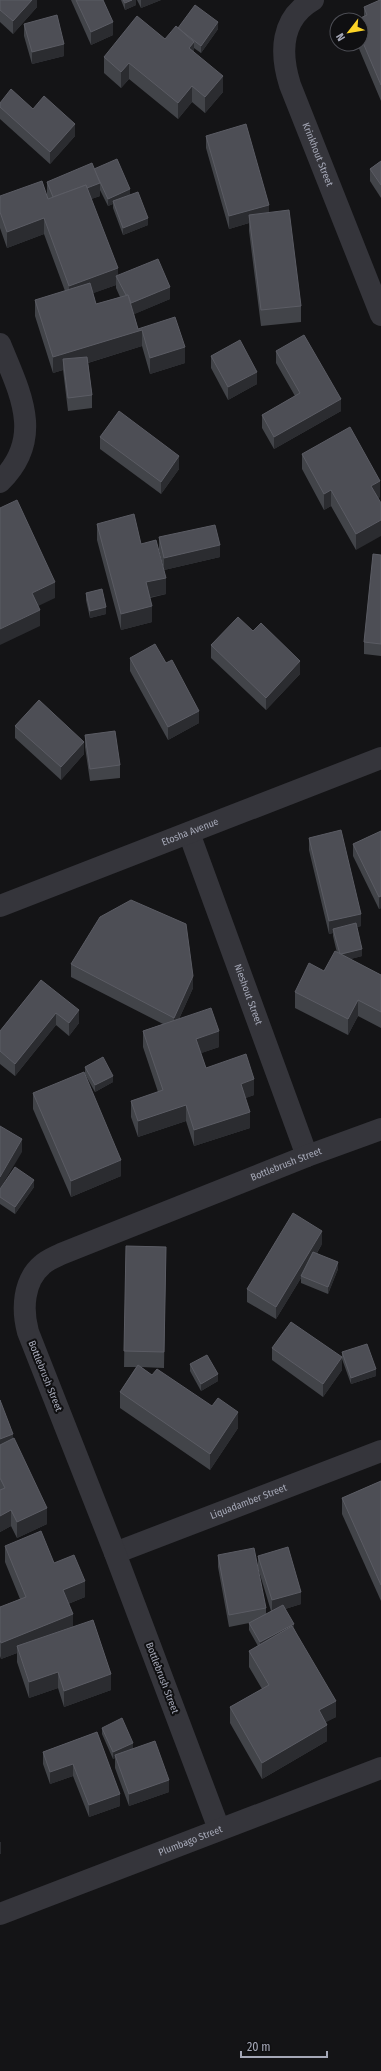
<svg xmlns="http://www.w3.org/2000/svg" width="381" height="2071" font-family="'Fira Sans Condensed',sans-serif">
	<style>
		.lines { fill: none; stroke-linecap: round; stroke-linejoin: round }
		.minor { stroke: #35353b; stroke-width: 22 }
		.wall { fill: #424449; fill-rule: evenodd }
		.shaded-wall { fill: #2b2c30 }
		.building { fill: #4d4e55; stroke: #5b5c64 }
		.labels { text-anchor: middle; dominant-baseline: central; stroke-width: 4; stroke-linejoin: round; paint-order: stroke }
		.street-label { font-size: 10px; fill: #a5a8b7; stroke: #0f0f11 }
	</style>
	<rect width="100%" height="100%" fill="#141416"/>
	<g class="lines">
		<g class="minor">
			<path id="s1" d="M313,0c-33,19 -33,53 -23,85l91,230"/>
			<path d="M0,344c20,49 45,94 0,138"/>
			<path id="s2" d="M189,833l118,323"/>
			<path id="s3" d="M0,906l381,-148"/>
			<path id="s4" d="M115,1553l266,-102"/>
			<path id="s5" d="M219,1829l-104,-276 -87,-221c-6,-22 -5,-51 14,-67 5,-5 13,-8 19,-11l246,-98 74,-27"/>
			<path id="s6" d="M0,1914l381,-146"/>
		</g>
	</g>
	<g class="wall">
		<path d="M0,0h37v7l-24,27 -13,-12z"/>
		<path d="M71,0h32l10,35 -22,10z"/>
		<path d="M121,0h15v5l-11,5z"/>
		<path d="M137,0h24l-20,8z"/>
		<path d="M381,0v101l-24,-57h4v-24l3,-4v-9z"/>
		<path d="M24,24l40,32 -32,8 -8,-28z"/>
		<path d="M178,28l40,1 -17,24 -7,-5v4l29,40 -18,21 -13,-11 -14,17 -49,-40 -8,9 -17,-15v-16l61,-18z"/>
		<path d="M0,103l75,33 -25,28 -50,-45z"/>
		<path d="M206,136l63,76 32,94v16l-40,4 -12,-95v-8l-20,6 -23,-81z"/>
		<path d="M381,161v37l-11,-17v-12z"/>
		<path d="M94,169l36,26 18,30 -25,10 -10,-27v-4l-5,2 -8,-16v6l-9,3 27,76 52,24 -36,15 4,15 47,34 -35,11 -8,-28 -54,17 4,32v13l-24,3 -5,-41 -10,3 -18,-57v-16l30,-9 -21,-57 -37,14 -7,-20v-32l47,-1v-13zM116,285v3l4,9 -24,7 -3,-11z"/>
		<path d="M276,351l65,60 -67,38 -12,-21v-13l33,-19 -19,-33z"/>
		<path d="M211,356l46,28 -29,16 -17,-32z"/>
		<path d="M100,437l79,32 -18,25 -61,-45z"/>
		<path d="M302,454l78,43 -2,1 -22,52 -25,-44 -7,4 -22,-41z"/>
		<path d="M97,524l44,20 23,25 -5,-19v-13l61,20 -56,13 2,24 -16,4 2,24 -31,8 -24,-90z"/>
		<path d="M381,555v101l-17,-2v-12z"/>
		<path d="M86,593l20,21 -16,4 -4,-18z"/>
		<path d="M253,631l47,43 -34,36 -55,-52v-13z"/>
		<path d="M130,658l69,65 -31,17 -38,-69z"/>
		<path d="M15,726l69,28 -23,26 -46,-42z"/>
		<path d="M85,735l35,30v13l-30,3 -5,-34z"/>
		<path d="M381,831v77l-2,1 -26,-53v-12z"/>
		<path d="M309,838l52,88 -4,1 5,29 -12,3 31,16v53l-23,-12 -10,19 -53,-27v-16l29,-21 13,-18 -4,-17v-3l-4,1 -20,-84z"/>
		<path d="M71,964l122,24 -14,31 40,28 -18,6 5,15 48,27 -9,3 5,30 -56,18 -8,-25 -48,16 -7,-20v-16l27,-9 -15,-45v-16l20,-7 -92,-47z"/>
		<path d="M41,980l38,43 -10,13 -13,-11 -41,51 -15,-12v-33z"/>
		<path d="M85,1067l28,15 -18,10 -10,-18z"/>
		<path d="M33,1093l88,83 -50,21 -38,-88z"/>
		<path d="M34,1187l-19,27 -15,-10v-15z"/>
		<path d="M322,1244l-5,9 21,16 -10,25 -27,-11v-5l-25,41 -29,-17v-13z"/>
		<path d="M126,1246l40,1 -2,121 -23,-1 11,8 86,53 -28,42 -90,-62v-16l16,-25h-12z"/>
		<path d="M272,1348l70,22 -19,27 -51,-37z"/>
		<path d="M342,1352l34,24 -25,8 -9,-25z"/>
		<path d="M190,1364l28,17 -17,10 -11,-20z"/>
		<path d="M0,1400l13,39 34,85 -30,14 -6,-12 -11,6z"/>
		<path d="M381,1481v120l-39,-87v-16z"/>
		<path d="M5,1546l49,17 31,34 -17,7 5,23 38,63 -47,17 -6,-19 -29,10 -12,-36v-9l-16,6 -1,-3v-49l20,-8 -15,-37z"/>
		<path d="M218,1555l48,53v6l5,-3 -13,-43v-12l43,48 -16,5 9,19 42,89 -11,5 2,19 -65,38 -32,-56v-16l32,-18 -13,-22v-16l9,-5 -9,-16v-7l-20,4 -11,-60z"/>
		<path d="M102,1728l67,64 -40,14 -14,-38v-10l-2,1 -11,-25z"/>
		<path d="M97,1732l23,74 -31,11 -16,-41 -23,8 -7,-20v-12z"/>
	</g>
	<g class="shaded-wall">
		<path d="M32,0h5v7l-24,27v-13z"/>
		<path d="M132,0h4v5l-11,5v-7z"/>
		<path d="M141,0h20l-20,8z"/>
		<path d="M113,22v13l-22,10v-13z"/>
		<path d="M218,22v7l-17,24v-7z"/>
		<path d="M194,42v16l-5,-10z"/>
		<path d="M64,44v12l-32,8v-12z"/>
		<path d="M129,63v16l-8,9v-16z"/>
		<path d="M223,76v16l-18,21v-16z"/>
		<path d="M192,86v16l-14,17v-16z"/>
		<path d="M75,124v12l-25,28v-12z"/>
		<path d="M100,183v13l-46,16v-12z"/>
		<path d="M130,189v7l-17,5v3l-5,2v-7z"/>
		<path d="M269,205v12l-20,-2v8l-20,6v-13z"/>
		<path d="M44,218v16l-37,14v-16z"/>
		<path d="M148,218v7l-25,10v-7z"/>
		<path d="M118,268v11l-2,-3v9l-47,17v-16z"/>
		<path d="M170,287v12l-40,17v-12z"/>
		<path d="M142,330v16l-77,24 -2,-11v11l-10,3v-16z"/>
		<path d="M185,347v16l-35,11v-16z"/>
		<path d="M257,372v12l-29,16v-13z"/>
		<path d="M341,399v12l-67,38v-12z"/>
		<path d="M179,456v13l-18,25v-12z"/>
		<path d="M380,481v16l-9,5v-16z"/>
		<path d="M331,490v16l-7,4v-16z"/>
		<path d="M381,520v16l-25,14v-16z"/>
		<path d="M220,545v12l-56,13v-12z"/>
		<path d="M166,578v16l-20,4v-16z"/>
		<path d="M55,582v16l-23,11v-16z"/>
		<path d="M152,606v16l-31,8v-16z"/>
		<path d="M106,607v7l-16,4v-7z"/>
		<path d="M40,610v16l-40,19v-16z"/>
		<path d="M300,661v13l-34,36v-12z"/>
		<path d="M199,711v12l-31,17v-13z"/>
		<path d="M84,742v12l-23,26v-13z"/>
		<path d="M381,896v12l-2,1v-12z"/>
		<path d="M361,914v12l-27,7 -1,-4v4l-4,1v-13z"/>
		<path d="M362,949v7l-22,6v-7z"/>
		<path d="M193,976v12l-19,42v-12z"/>
		<path d="M358,1000v16l-10,19v-16z"/>
		<path d="M79,1010v13l-10,13v-13z"/>
		<path d="M56,1013v12l-41,51v-12z"/>
		<path d="M219,1031v16l-23,8v-16z"/>
		<path d="M113,1076v6l-18,10v-7z"/>
		<path d="M254,1079v16l-13,5v-16z"/>
		<path d="M186,1105v16l-48,16v-16z"/>
		<path d="M250,1112v16l-56,18v-16z"/>
		<path d="M22,1139v13l-22,37v-12z"/>
		<path d="M121,1160v16l-50,21v-16z"/>
		<path d="M34,1180v7l-19,27v-7z"/>
		<path d="M322,1231v13l-20,33 -1,-1v2l-25,41v-12z"/>
		<path d="M338,1262v7l-10,25v-7z"/>
		<path d="M342,1357v13l-19,27v-13z"/>
		<path d="M376,1369v7l-25,8v-6z"/>
		<path d="M218,1374v7l-17,10v-7z"/>
		<path d="M238,1412v16l-28,42v-16z"/>
		<path d="M13,1434v16l-13,5v-16z"/>
		<path d="M47,1508v16l-30,14v-16z"/>
		<path d="M11,1510v16l-11,6v-16z"/>
		<path d="M85,1581v16l-22,9v-16z"/>
		<path d="M301,1592v12l-29,9v-13z"/>
		<path d="M73,1614v16l-56,16v7l-16,6v-16z"/>
		<path d="M294,1624v6l-34,19v-7z"/>
		<path d="M58,1672v16l-29,10v-16z"/>
		<path d="M111,1674v16l-47,17v-16z"/>
		<path d="M336,1701v16l-17,9v-16z"/>
		<path d="M327,1725v16l-65,38v-16z"/>
		<path d="M133,1743v7l-18,5v3l-2,1v-7z"/>
		<path d="M73,1764v12l-23,8v-12z"/>
		<path d="M169,1780v12l-40,14v-12z"/>
		<path d="M120,1794v12l-31,11v-12z"/>
		<rect x="0" y="1842" width="1" height="12"/>
	</g>
	<g class="building">
		<path d="M0,0h32l-19,21 -13,-11z"/>
		<path d="M76,0h27l10,22 -22,10z"/>
		<path d="M123,0h9l-7,3z"/>
		<path d="M380,0h1v85l-20,-47v-18h-5l11,-5 -3,-8z"/>
		<path d="M195,5l23,17 -17,24 -23,-18z"/>
		<path d="M57,15l7,29 -32,8 -8,-28z"/>
		<path d="M137,16l28,23 11,-13 18,16 -5,6 34,28 -18,21 -13,-11 -14,17 -49,-40 -8,9 -17,-15z"/>
		<path d="M11,89l22,20 11,-13 31,28 -25,28 -50,-45v-4z"/>
		<path d="M246,124l23,81 -40,11 -23,-80z"/>
		<path d="M117,159l13,30 -22,10 -14,-30z"/>
		<path d="M381,161v24l-11,-16z"/>
		<path d="M92,163l8,20 -13,5 -1,-3 -33,12 -6,-15z"/>
		<path d="M42,181l6,18 38,-14 32,83 -49,18 -25,-68 -37,14 -7,-20v-16z"/>
		<path d="M138,192l10,26 -25,10 -10,-27z"/>
		<path d="M289,210l12,96 -40,4 -12,-95z"/>
		<path d="M158,259l12,28 -39,16 -3,-8h-2l-10,-19z"/>
		<path d="M90,283l6,21 32,-9 10,34 37,-12 10,30 -35,11 -8,-28 -89,27 -18,-57z"/>
		<path d="M304,335l37,64 -67,38 -12,-22 38,-22 -24,-42z"/>
		<path d="M240,340l17,32 -29,15 -17,-31z"/>
		<path d="M87,357l5,38 -24,3 -5,-39z"/>
		<path d="M119,411l60,45 -18,26 -61,-45z"/>
		<path d="M350,427l30,54 -9,5 10,17v17l-25,14 -25,-44 -7,4 -22,-40z"/>
		<path d="M17,500l38,82 -23,11 8,17 -40,19v-121z"/>
		<path d="M134,514l7,30 15,-4 10,38 -20,4 6,24 -31,8 -24,-90z"/>
		<path d="M215,525l5,20 -56,13 -5,-21z"/>
		<path d="M373,554l8,1v89l-17,-2z"/>
		<path d="M102,589l4,18 -16,4 -4,-18z"/>
		<path d="M238,617l15,14 8,-8 39,38 -34,37 -55,-53z"/>
		<path d="M155,644l11,19 6,-3 27,51 -31,16 -38,-69z"/>
		<path d="M39,700l45,42 -23,25 -46,-41z"/>
		<path d="M115,731l5,34 -30,4 -5,-34z"/>
		<path d="M341,830l20,84 -32,7 -20,-83z"/>
		<path d="M381,831v65l-2,1 -26,-53z"/>
		<path d="M131,900l55,24 7,52 -19,42 -103,-54 29,-47z"/>
		<path d="M356,923l6,26 -21,5h-1l-7,-25z"/>
		<path d="M335,951l46,24v37l-23,-12 -10,19 -53,-27 14,-29 15,8z"/>
		<path d="M41,980l38,30 -10,13 -13,-10 -41,51 -15,-13v-20z"/>
		<path d="M211,1008l8,23 -23,8 10,29 40,-14 8,25 -13,5 9,28 -56,18 -8,-25 -48,16 -7,-20 32,-11 -20,-59z"/>
		<path d="M103,1057l10,19 -18,9 -10,-18z"/>
		<path d="M84,1072l37,88 -50,21 -38,-88z"/>
		<path d="M0,1126l22,13 -22,38z"/>
		<path d="M15,1167l19,13 -19,27 -15,-10v-8z"/>
		<path d="M293,1213l29,18 -46,76 -29,-18z"/>
		<path d="M126,1246l40,1 -2,105 -40,-1z"/>
		<path d="M313,1252l25,10 -10,25 -27,-11z"/>
		<path d="M291,1322l51,35 -19,27 -51,-36z"/>
		<path d="M367,1344l9,25 -25,9 -9,-26z"/>
		<path d="M207,1355l11,19 -17,10 -11,-20z"/>
		<path d="M138,1365l14,10 5,-6 55,37 6,-8 20,14 -28,42 -90,-62z"/>
		<path d="M0,1400l13,34 -13,5z"/>
		<path d="M14,1438l33,70 -30,14 -6,-12 -11,6v-26l5,-2 -5,-10v-33z"/>
		<path d="M381,1481v104l-39,-87z"/>
		<path d="M41,1531l13,32 20,-8 11,26 -22,9 10,24 -72,29 -1,-3v-33l26,-10 -21,-51z"/>
		<path d="M288,1547l13,45 -29,8 -14,-44z"/>
		<path d="M254,1548l12,60 -37,7 -11,-60z"/>
		<path d="M283,1605l11,19 -34,18 -11,-19z"/>
		<path d="M93,1620l18,54 -47,17 -6,-19 -29,10 -12,-36z"/>
		<path d="M292,1626l44,75 -17,9 8,15 -65,38 -32,-56 39,-22 -20,-34z"/>
		<path d="M122,1718l11,25 -20,9 -11,-24z"/>
		<path d="M97,1732l23,62 -31,11 -16,-41 -23,8 -7,-20z"/>
		<path d="M155,1741l14,39 -40,14 -14,-39z"/>
	</g>
	<g class="labels">
		<g class="street-label">
			<text stroke="none"><textPath href="#s1" startOffset="171">Krinkhout Street</textPath></text>
			<text stroke="none"><textPath href="#s3" startOffset="204">Etosha Avenue</textPath></text>
			<text stroke="none"><textPath href="#s2" startOffset="172">Nieshout Street</textPath></text>
			<text stroke="none"><textPath href="#s5" startOffset="869">Bottlebrush Street</textPath></text>
			<text transform="translate(45 1376) rotate(68)">Bottlebrush Street</text>
			<text stroke="none"><textPath href="#s4" startOffset="143">Liquadamber Street</textPath></text>
			<text transform="translate(162 1678) rotate(69)">Bottlebrush Street</text>
			<text stroke="none"><textPath href="#s6" startOffset="204">Plumbago Street</textPath></text>
		</g>
	</g>
	<g transform="translate(349 32) rotate(239)"><circle r="19" fill="#0f0f11" stroke="#4b4c53"/>
	<path d="M0-3L7 15L0 10L-7 15Z" fill="#fcd326"/>
	<text y="-6" font-size="11" font-weight="bold" text-anchor="middle" fill="#a5a8b7">N</text>
	</g>
	<path d="M241 2051v6h86v-6" fill="none" stroke="#a5a8b7" stroke-width="2"/>
	<text x="247" y="2051" font-size="12" fill="#a5a8b7" stroke="#0f0f11" stroke-width="3" paint-order="stroke">20 m</text>
</svg>
